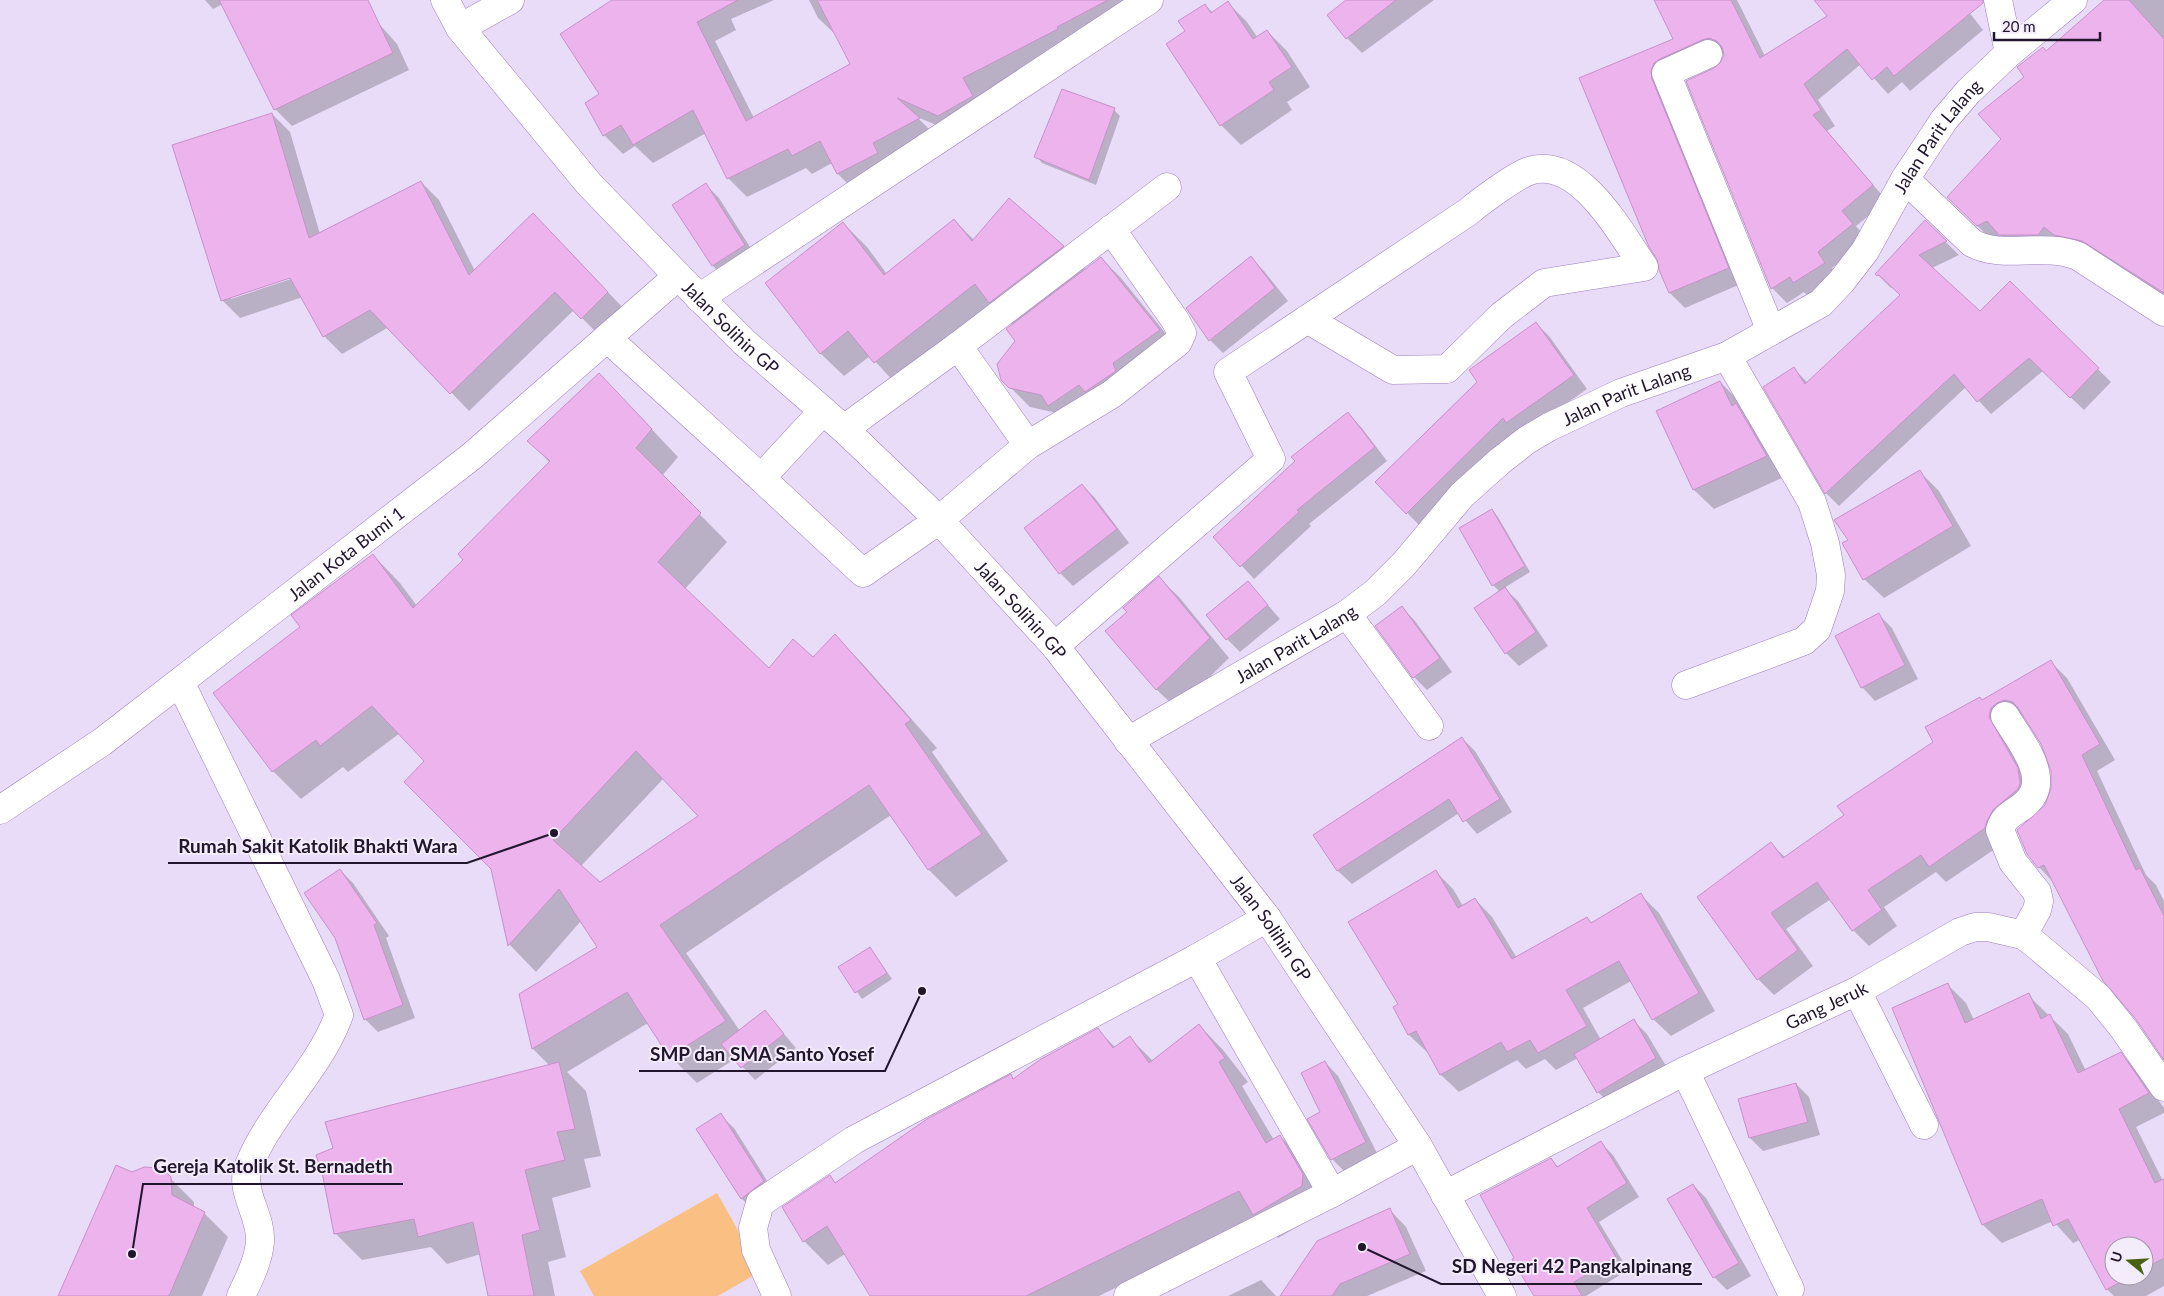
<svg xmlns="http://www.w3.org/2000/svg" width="2164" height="1296" font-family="Lato,sans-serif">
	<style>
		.green { fill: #fabf83 }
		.shadow { fill: #0003; fill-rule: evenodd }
		.building { fill: #ecb3ed; stroke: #c891c9; fill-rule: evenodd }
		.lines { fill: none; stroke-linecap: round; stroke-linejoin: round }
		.minor-casing { stroke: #9d7ebf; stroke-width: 29 }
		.major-casing { stroke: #9d7ebf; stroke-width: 29 }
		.minor { stroke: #fff; stroke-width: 28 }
		.major { stroke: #fff; stroke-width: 28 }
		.labels { text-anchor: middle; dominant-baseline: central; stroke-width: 4; stroke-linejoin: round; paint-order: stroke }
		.street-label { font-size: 18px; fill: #22152e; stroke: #f3ecfa }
		.leader { fill: none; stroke: #22152e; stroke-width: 2 }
		.callout-dot { fill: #22152e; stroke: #f3ecfa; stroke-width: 2 }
		.callout-label { font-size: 19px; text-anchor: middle; font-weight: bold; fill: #22152e; stroke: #f3ecfa; stroke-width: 4; stroke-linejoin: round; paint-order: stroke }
	</style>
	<rect width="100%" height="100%" fill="#e9dcf8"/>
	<path class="green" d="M717,1193l44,78 -43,25h-124l-14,-25z"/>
	<g class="shadow">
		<path d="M205,0h153l39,44 12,26 -117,56 -17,-17 -52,-105 -10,5z"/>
		<path d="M615,0h159l-43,19 5,11 -21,11 39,77 97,-53 -14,-29 -19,-18 -9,-18h332l-183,134 -41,-17 21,21 -81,55 -19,-19 -6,-11 -20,11 -6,-6 -59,29 -19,-19 -22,-45 -53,30 -18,-17 -12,8 -19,-19 -3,-41z"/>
		<path d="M1348,0h86l-72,53 -15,-15z"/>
		<path d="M1655,0h82l28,56 63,-40 -12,-16h155l-6,7 18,23 -73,61 -8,-9 -14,12 -27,-30 -43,36 17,26 -8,5 60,70 -31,25 11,13 -35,29 7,10 -30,19 -5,-5 -17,11 -15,-15 -57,-219 7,-6 2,-10 -7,1 -42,19 68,210 -58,25 -15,-15 -12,-35 -77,-179 93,-40z"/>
		<path d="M2106,0h58v298l-149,-49 -13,-13 -9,5 -30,-29 40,-73 23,-62 21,-24z"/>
		<path d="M1228,3l19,19 11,16 9,-7 20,20 23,36 -23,15 5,8 -51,35 -20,-20 -35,-94 19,-26 8,8z"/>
		<path d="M1114,110l6,6 -24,69 -54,-22 -6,-7z"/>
		<path d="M272,114l18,18 30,102 101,-52 18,18 36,71 76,-39 74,78 -26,25 -25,-25 -105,101 -80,-84 -47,27 -18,-18 -21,-39 -63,21 -18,-18zM296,275l1,2 -66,22v-3z"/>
		<path d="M706,185l13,13 38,60 -31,21 -13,-13z"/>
		<path d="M954,220l20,20 89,7 23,23 15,-12 20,20 58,72 -122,63 -27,-6 -27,-27 13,-39 -3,-15 -17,-17 -98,77 -28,-30 -26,20 -24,-23 23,-130 24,24 20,27z"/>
		<path d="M1925,222l34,33 -27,13 48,45 30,-30 101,99 -27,28 -41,-39 -52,43 -25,-27 -127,119 -13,-13 -32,-124 14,14 94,-88 -9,-8 -2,1 -14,-14z"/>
		<path d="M1251,258l13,13 24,30 -65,52 -13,-13z"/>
		<path d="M1536,323l13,13 38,53 -67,47 -4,-5 -96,95 -43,-44z"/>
		<path d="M1720,382l20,20 46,74 -72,33 -20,-19 -36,-78z"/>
		<path d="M626,402l52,55 -16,19 65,66 -42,47 84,81 44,-11 22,-23 27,27 75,85 -5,4 76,109 -52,36 -27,-27 -38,-55 -205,138 54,78 25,-19 31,36 -41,32 -20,-21 -38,24 -27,-27 -22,-33 -81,49 19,19 15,65 -17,3 7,28 -39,11 14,59 -18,5 7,34h-65l-9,-42 -34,10 -16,-17 -69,13 -27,-27 215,-167 -17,-17 -12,-55 78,-46 -18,-27 -45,51 -26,-27 -18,-77 -66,-107 -26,-28 -52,39 -5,-5 -42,32 -28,-28 -58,-78 87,-66 71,-72 27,28 17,23 48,-46 85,-97 -21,-22zM664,778l36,38 -100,68 -19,-18z"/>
		<path d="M1348,414l13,13 26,34 -78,63 2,2 -57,53 -39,-42z"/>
		<path d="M1919,471l20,20 32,55 -87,52 -20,-19 -15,-39z"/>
		<path d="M1082,485l13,13 34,45 -56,43 -13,-13z"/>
		<path d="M1492,510l6,7 32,55 -26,16 14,13 30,45 -29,20 -13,-13 -6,-61 -7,-7z"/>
		<path d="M1159,578l20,19 50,61 -52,51 -20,-19 -50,-59 22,-19z"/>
		<path d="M1248,582l32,37 -40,33 -13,-13z"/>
		<path d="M1402,608l13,13 37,51 -25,18 -13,-13z"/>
		<path d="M1879,615l13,13 26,51 -43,22 -13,-14z"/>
		<path d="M2050,661l17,17 48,82 -18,11 49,104 10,10 8,16v156l-110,-174 -15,-16 7,-62 5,-12 2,-18 -11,-32 -17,-26 -3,-1 -9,2 20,68 -32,59 -55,37 -10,-10 -52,35 13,19 -28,20 -16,-16 -22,-31 -45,30 27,37 -39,29 -16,-16 13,-135 15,14 59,-42 138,-115z"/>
		<path d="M1462,738l13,13 37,61 -35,22 -18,-21 -107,71 -14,-13 -24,-36z"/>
		<path d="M340,870l13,13 36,53 -3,2 29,80 -37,14 -13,-13z"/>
		<path d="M1436,872l17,17 10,17 12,-7 17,18 25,41 70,-40 5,6 49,-29 18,18 56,98 -44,25 -18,-17 -22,-38 -48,27 18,32 33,-19 13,13 22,37 -58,34 -13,-13 -20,-34 -22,12 -11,-11 -19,10 -9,-9 -58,32 -18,-17 -12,-24 -2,1 -18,-17 -14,-27 5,-3z"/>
		<path d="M870,948l22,31 -30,20 -22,-31z"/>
		<path d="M1948,985l18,18 8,17 54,-25 40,39 18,37 35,-17 18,18 25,36v5l-28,14 27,54 1,-1v106l-18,10h-32l-7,-7 -27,-49 -7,3 -20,-22 -51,22 -19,-18 -89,-217zM2114,1246h30v30h-30z"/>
		<path d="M1199,1025l24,25 25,32 -6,4 32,54 6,-4 24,24 22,50 -48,28 -20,-20 -159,78h-227l-27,-42 -17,11 -24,-24 26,-64 6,6 175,-107 3,3 84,-49 18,18 14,-10 23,23z"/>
		<path d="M1325,1062l13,14 40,79 -33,17 -13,-13 -10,-47z"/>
		<path d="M1796,1084l13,13 11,38 -57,16 -13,-13z"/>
		<path d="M720,1115l14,13 42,67 -21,17 -13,-13 -44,-70z"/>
		<path d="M1600,1142l13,13 26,42 -40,25 29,48 -42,26h-51l16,-137 8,9z"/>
		<path d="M161,1169l33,33v6l10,5 24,24 -26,59h-143l73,-122z"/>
		<path d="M1693,1185l13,13 45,78 -24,14 -13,-13z"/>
		<path d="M1390,1210l16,17 20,44 -59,25h-85z"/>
		<path d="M1261,1280l15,16h-48z"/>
	</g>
	<g class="building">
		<path d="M219,0h149l25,53 -119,57z"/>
		<path d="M612,0h126l-41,22 49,99 104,-57 -33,-64h291l-51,27 1,2 -95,49 10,18 -35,20 -41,-18 23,20 -47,25 5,10 -41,21 -17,-33 -28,15 -4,-7 -61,30 -34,-69 -60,35 -12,-20 -18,11 -18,-33 14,-9 -39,-60z"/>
		<path d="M1346,0h50l-50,39 -19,-24z"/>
		<path d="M1654,0h77l29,58 67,-42 -13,-16h169v3l-89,73 -7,-9 -15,13 -25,-31 -43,35 17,26 -8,5 60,70 -31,26 11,13 -35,28 7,11 -32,20 -3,-6 -19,12 -85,-208 28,-13 6,-5 4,-8 -2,-8 -5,-6 -8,-3 -7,2 -42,19 -6,4 -3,8 1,8 77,189 -60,25 -10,-23 -2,-11 -8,-12 -70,-169 94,-39z"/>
		<path d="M2104,0h25l35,39v254l-82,-52 -28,-6 -10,-8 -6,8h-39l-12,-14 -10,5 -30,-29 54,-58 -23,-25 46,-37 -7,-10 26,-20 3,4z"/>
		<path d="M1228,1l25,38 14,-9 25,37 -23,15 5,8 -54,36 -54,-82 19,-13 -7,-10 27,-17 6,9z"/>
		<path d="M1062,89l53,19 -26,72 -55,-23z"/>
		<path d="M272,113l37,125 112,-57 48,94 64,-62 75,79 -27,27 -26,-27 -105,102 -80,-84 -47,27 -33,-59 -69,23 -49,-156z"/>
		<path d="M706,183l39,62 -33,21 -40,-61z"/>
		<path d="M1009,198l55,48 -75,57 -14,-19 -101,79 -26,-32 -28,23 -55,-71 78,-61 41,53 70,-56 18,22z"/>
		<path d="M1925,220l22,21 -28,14 61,56 30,-30 89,87 -29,30 -41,-40 -52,44 -23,-28 -129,120 -62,-107 31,-20 11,17 95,-89 -21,-20 -2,1 -2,-2z"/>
		<path d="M1251,256l24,32 -66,53 -23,-33z"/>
		<path d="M1101,257l59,73 -47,33 3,8 -31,21 -6,-7 -31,21 -7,-11 -32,-7 -8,-8 -4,-16 18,-23 -9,-12z"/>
		<path d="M1536,322l38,53 -68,48 -3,-5 -97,96 -31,-32 102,-100 -8,-12z"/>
		<path d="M599,373l53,56 -16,19 65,65 -43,49 111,106 24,-29 20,18 22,-23 76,86 -6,4 77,110 -54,36 -59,-85 -209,140 66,96 -57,36 -42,-65 -95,57 -13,-55 78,-47 -38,-58 -51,57 -17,-77 -87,-87 20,-21 -52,-55 -52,40 -4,-6 -44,32 -59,-79 87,-66 -9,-12 82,-61 40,54 50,-48 -5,-6 92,-93 -23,-20zM636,751l62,65 -98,66 -47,-42z"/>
		<path d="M1720,381l12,25 4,-3 31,53 -74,34 -37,-79z"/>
		<path d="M1348,412l27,35 -78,63 2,2 -59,55 -27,-30 82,-76 -4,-4z"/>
		<path d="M1920,470l33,56 -90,54 -21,-37 6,-3 -14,-20z"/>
		<path d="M1082,484l35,45 -58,45 -35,-46z"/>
		<path d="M1492,509l33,57 -33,20 -33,-58z"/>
		<path d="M1159,576l51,62 -54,52 -51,-59 22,-19 -4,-4z"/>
		<path d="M1248,581l20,24 -42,35 -20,-25z"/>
		<path d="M1505,587l31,45 -31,22 -31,-46z"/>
		<path d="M1402,606l38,52 -27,20 -38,-52z"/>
		<path d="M1879,613l26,52 -44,23 -26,-52z"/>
		<path d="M2051,660l49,84 -18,11 54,115 4,-2 24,48v144l-29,-42 -32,-37 -59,-116 -6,3 -11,-14 -10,-24 28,-25 6,-17v-17l-10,-27 -23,-36 -5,-6 -8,-2 -8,3 -6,5 -2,9 29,51 2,15 -2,6 -25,21 -6,11 -2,7 -56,39 -8,-12 -53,35 14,20 -30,21 -35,-49 -46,31 27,37 -41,30 -60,-83 74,-55 12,16 61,-43 -7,-9 96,-64 -8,-15 55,-30 2,3z"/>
		<path d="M1462,737l38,62 -37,23 -14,-23 -112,72 -24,-36z"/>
		<path d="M340,869l37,54 -3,2 29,80 -39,15 -29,-82 -31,-45z"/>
		<path d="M1436,870l22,38 17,-10 37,61 75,-42 4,6 50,-30 58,100 -47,27 -33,-59 -53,29 21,36 -49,27 -8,-13 -23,12 -6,-10 -61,33 -24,-44 -8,4 -15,-28 5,-3 -50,-82z"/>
		<path d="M870,947l17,26 -32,20 -17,-26z"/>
		<path d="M1948,983l17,40 64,-30 12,26 9,-5 28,59 43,-21 28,41 -30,16 36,74 9,-4v79l-20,11v-23h-30v30h17l-25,14 -38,-71 -15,7 -11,-27 -60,26 -90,-217z"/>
		<path d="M765,1010l19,24 -43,34 -20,-24z"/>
		<path d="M1634,1019l22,39 -59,35 -23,-39z"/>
		<path d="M1199,1024l26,34 -6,4 47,81 14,-8 23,39 -1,12 -49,29 -14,-24 -213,105h-156l-43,-70 -24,16 -21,-35 48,-32 5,8 92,-64 84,-45 2,5 28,-20 57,-31 15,20 17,-12 19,27z"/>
		<path d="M1325,1061l41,81 -35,18 -24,-41 13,-7 -19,-39z"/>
		<path d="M559,1062l16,67 -18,3 8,28 -40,10 15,60 -18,5 12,61h-46l-15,-74 -55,15 -4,-18 -80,15 -11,-57 -7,-22 17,-7 -8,-26z"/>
		<path d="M1796,1083l12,39 -59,16 -11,-39z"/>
		<path d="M721,1113l43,68 -23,18 -45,-70z"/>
		<path d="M1601,1141l26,42 -40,25 29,49 -42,25 8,14h-48l-22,-37 2,-1 -34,-63 71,-37 6,9z"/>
		<path d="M116,1165l16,7 12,-5 18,1 9,9 1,18 33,17 -36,84h-111z"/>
		<path d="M1693,1184l46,79 -26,15 -46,-79z"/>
		<path d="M1390,1208l20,46 -70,30 -8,12h-52l37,-55z"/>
	</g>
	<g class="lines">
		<defs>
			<g id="minor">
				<path d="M1998,0l11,53"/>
				<path d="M460,28l50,-28"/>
				<path d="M1708,54l-42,19 105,258"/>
				<path d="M1905,179l67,64c32,17 69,-1 106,13l86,56"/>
				<path d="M699,298l450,-298"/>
				<path d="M607,338l154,140"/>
				<path d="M958,346l70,99"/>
				<path d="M823,411l-62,67 102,95 76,-53 89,-75 84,-51 66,-52 4,-9 -7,-13 -64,-91"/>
				<path d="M844,429l114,-83 209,-159"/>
				<path d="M1347,614l82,112"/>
				<path d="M1055,646l216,-187 -43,-87 240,-160c13,-11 47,-36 61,-41 50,-17 92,63 115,96l-100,16 -43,33 -54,53 -54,1 -86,-51"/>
				<path d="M180,682l146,298 13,35c-20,55 -68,96 -90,150 -11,26 13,50 11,77 -2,20 -11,37 -19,54"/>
				<path d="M1686,685l118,-44 13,-12 13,-38 1,-16 -6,-32 -13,-41 -85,-146"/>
				<path d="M2005,716c16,27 52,67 15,92 -9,6 -17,10 -20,22l13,32 24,30 2,9 -2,9 -14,25"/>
				<path id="s1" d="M1128,741l219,-127 28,-21 29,-29 58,-69 38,-34 27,-21 22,-13 72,-34 106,-37 94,-53 20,-21 24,-31 40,-72 39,-59 24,-28 41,-39 64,-53"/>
				<path id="s2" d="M0,810l102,-68 370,-286 206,-180"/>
				<path d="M1197,958l135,235"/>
				<path d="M1857,991l67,134"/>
				<path d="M1685,1071l105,218"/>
				<path id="s3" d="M1445,1195l240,-124 172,-80 103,-59 15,-5h13l35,8 12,9 63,53 25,31 41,59"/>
				<path d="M777,1296l-21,-46 -3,-22 7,-25 94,-63 343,-182 70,-40"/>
				<path d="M1128,1296l204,-103 86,-47"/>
			</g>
			<g id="major">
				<path id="s4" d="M445,0l15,28 129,156 89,92 66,66 100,87 95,91 116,126 212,272 151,228 84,150"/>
			</g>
		</defs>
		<use href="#minor" class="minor-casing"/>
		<use href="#major" class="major-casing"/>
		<use href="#minor" class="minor"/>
		<use href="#major" class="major"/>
	</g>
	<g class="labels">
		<g class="street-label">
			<text stroke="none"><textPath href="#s1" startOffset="1034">Jalan Parit Lalang</textPath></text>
			<text stroke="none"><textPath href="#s4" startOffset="436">Jalan Solihin GP</textPath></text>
			<text stroke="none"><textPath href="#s1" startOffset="614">Jalan Parit Lalang</textPath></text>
			<text stroke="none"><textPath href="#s2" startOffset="431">Jalan Kota Bumi 1</textPath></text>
			<text stroke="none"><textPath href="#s4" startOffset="841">Jalan Solihin GP</textPath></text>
			<text stroke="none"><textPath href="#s1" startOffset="194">Jalan Parit Lalang</textPath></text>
			<text stroke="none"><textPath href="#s4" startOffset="1246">Jalan Solihin GP</textPath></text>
			<text stroke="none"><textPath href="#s3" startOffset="426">Gang Jeruk</textPath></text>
		</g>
	</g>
	<path class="leader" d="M554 833L467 863H168M922 991L885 1071H639M132 1254L143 1184H403M1362 1247L1441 1284H1702"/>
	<g class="callout-dot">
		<circle cx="554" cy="833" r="5"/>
		<circle cx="922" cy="991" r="5"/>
		<circle cx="132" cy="1254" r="5"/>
		<circle cx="1362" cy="1247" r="5"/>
	</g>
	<g class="callout-label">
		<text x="318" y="853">Rumah Sakit Katolik Bhakti Wara</text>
		<text x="762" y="1061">SMP dan SMA Santo Yosef</text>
		<text x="273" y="1173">Gereja Katolik St. Bernadeth</text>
		<text x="1572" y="1273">SD Negeri 42 Pangkalpinang</text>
	</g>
	<g transform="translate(2129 1261) rotate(288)"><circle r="24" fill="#f3ecfa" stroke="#9f96a8"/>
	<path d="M0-4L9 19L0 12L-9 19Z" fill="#496211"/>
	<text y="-8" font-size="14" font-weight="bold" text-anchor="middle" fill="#22152e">U</text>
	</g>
	<path d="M1994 32v8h106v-8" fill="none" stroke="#22152e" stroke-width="2.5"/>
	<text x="2002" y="32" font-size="15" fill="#22152e" stroke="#f3ecfa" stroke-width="4" paint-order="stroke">20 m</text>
</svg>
